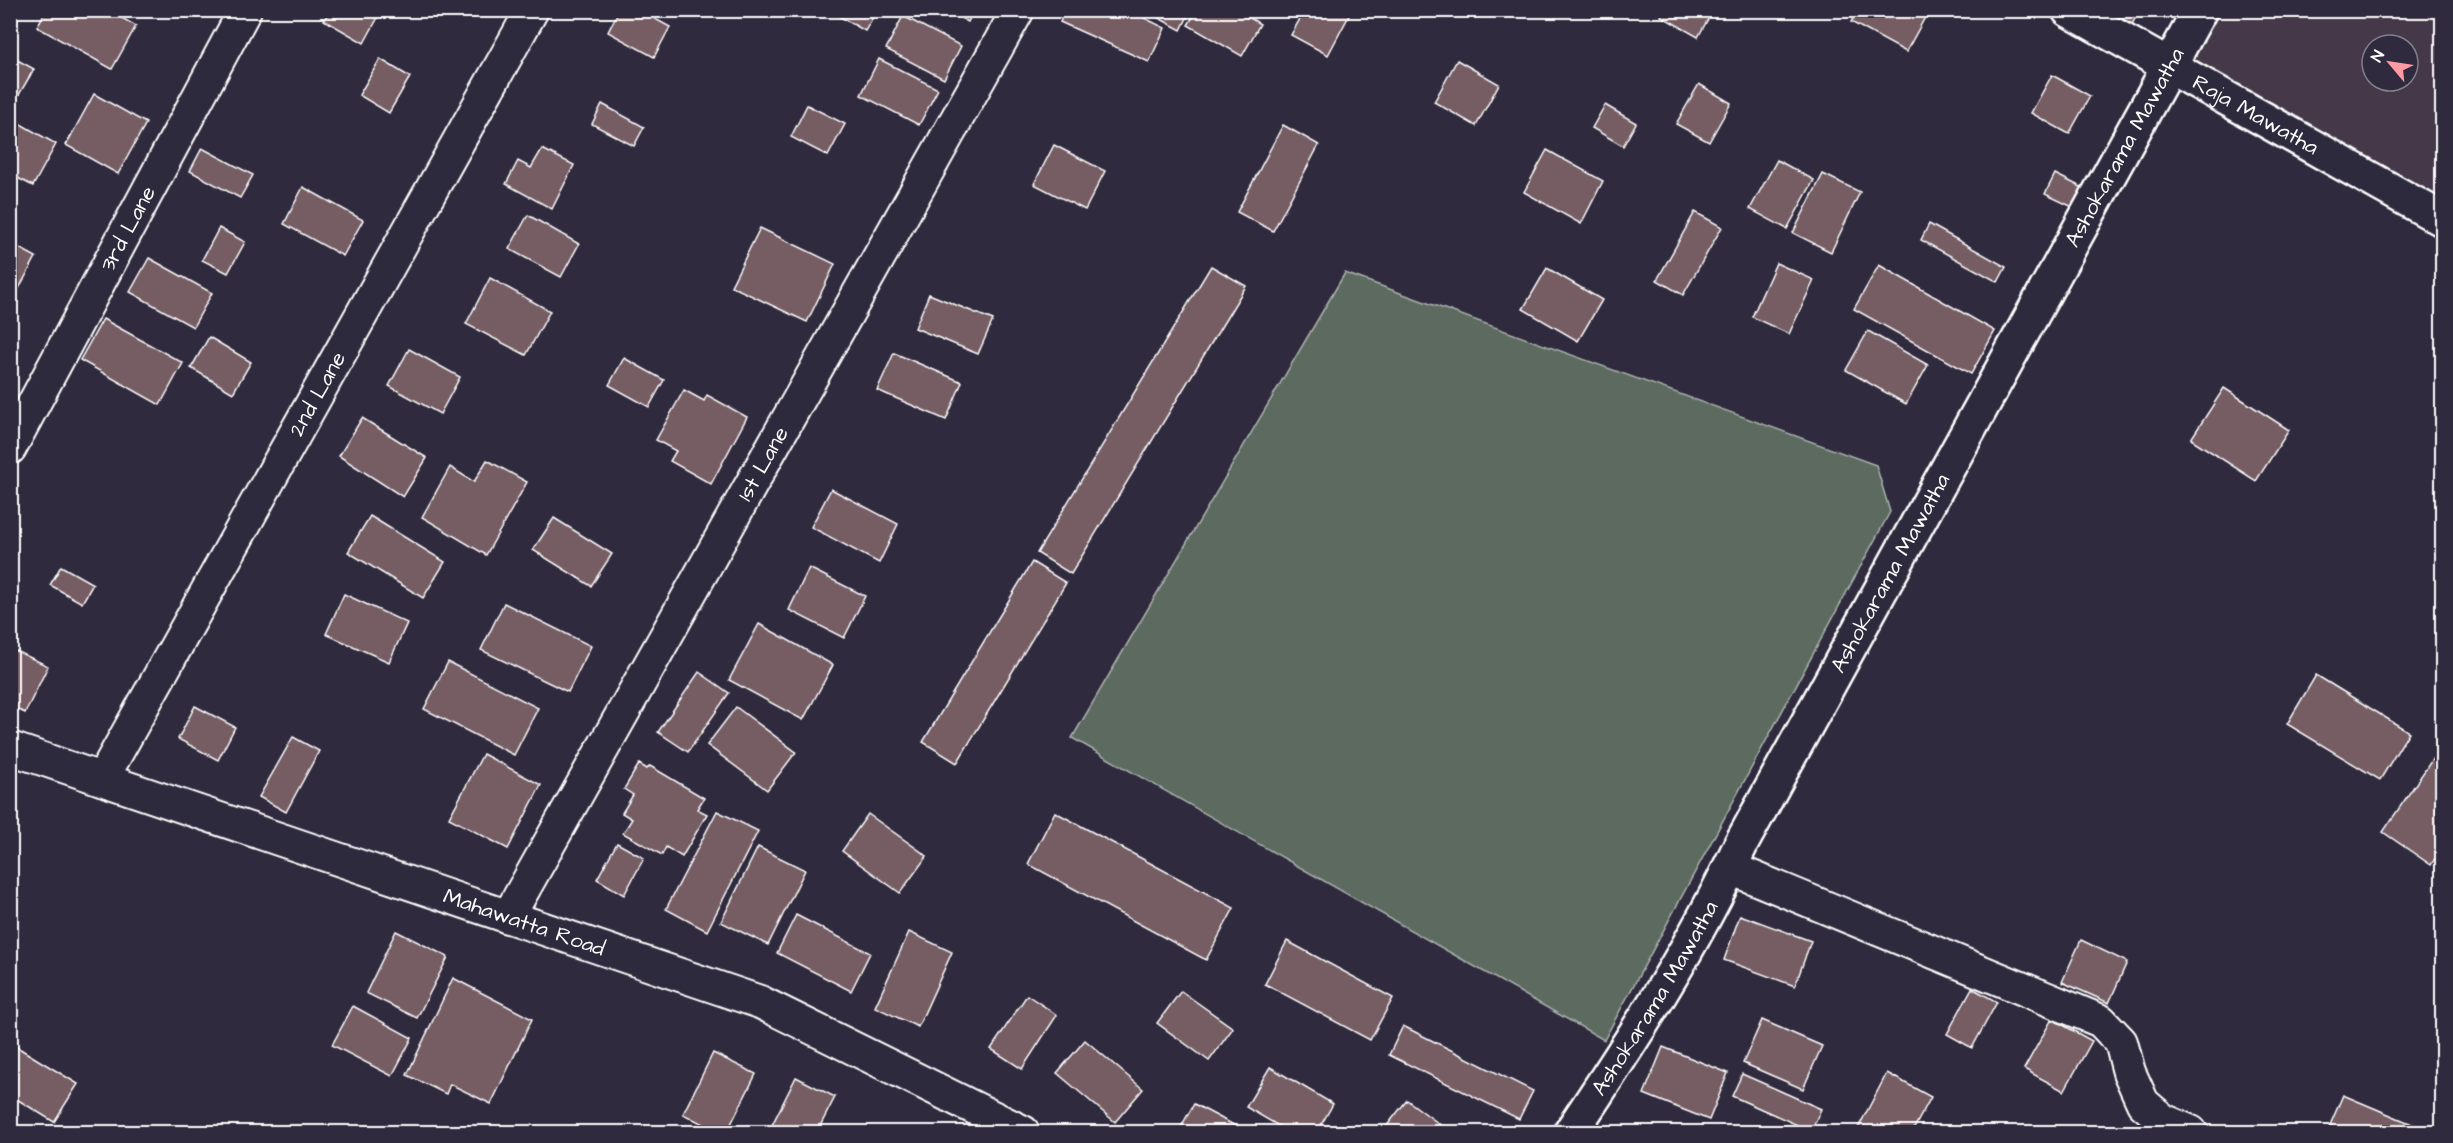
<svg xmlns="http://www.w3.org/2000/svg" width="2453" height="1143" font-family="'Architects Daughter',sans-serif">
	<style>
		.built { fill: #443949; fill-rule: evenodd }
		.green { fill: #5c6b61; stroke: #aeb5b0; stroke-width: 1.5 }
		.building { fill: #755d64; stroke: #fff; stroke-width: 1.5 }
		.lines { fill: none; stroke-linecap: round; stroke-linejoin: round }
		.street-casing { stroke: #fff; stroke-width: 36 }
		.secondary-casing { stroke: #fff; stroke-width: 38 }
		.street { stroke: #2f2a3d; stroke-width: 32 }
		.secondary { stroke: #2f2a3d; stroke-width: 33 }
		.labels { text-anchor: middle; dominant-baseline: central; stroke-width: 4.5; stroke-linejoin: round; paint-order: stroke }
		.street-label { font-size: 22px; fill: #fff; stroke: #2f2a3d }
	</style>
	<rect width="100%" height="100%" fill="#2f2a3d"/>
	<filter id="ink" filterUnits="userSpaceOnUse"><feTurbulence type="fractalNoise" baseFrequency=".0167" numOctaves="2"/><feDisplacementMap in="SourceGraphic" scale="12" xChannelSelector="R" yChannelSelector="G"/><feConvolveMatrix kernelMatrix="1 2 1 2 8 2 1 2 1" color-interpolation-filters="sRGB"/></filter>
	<g filter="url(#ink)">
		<path class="built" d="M2221,11h221v190l-252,-136zM2372,45h36v36h-36z"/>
		<path class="green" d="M1345,273l531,192 14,47 -286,528 -532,-302z"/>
		<g class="building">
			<path d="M46,10h62l28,16 -24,43 -75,-42z"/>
			<path d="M330,10h52l-18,33 -40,-23z"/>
			<path d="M619,10h20l31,17 -16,30 -46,-25z"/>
			<path d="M828,10h49l-12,21z"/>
			<path d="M946,10h28l-6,12z"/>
			<path d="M1065,10h63l37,18 -16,34 -89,-40z"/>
			<path d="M1144,10h47l-10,20z"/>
			<path d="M1197,10h40l23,14 -18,32 -54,-31z"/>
			<path d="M1305,10h47l-24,45 -37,-20z"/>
			<path d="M1664,10h49l-15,27 -37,-21z"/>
			<path d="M1858,10h71l-23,42 -55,-30z"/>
			<path d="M2107,10h33l-8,14z"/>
			<path d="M903,16l58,30 -17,33 -58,-30z"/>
			<path d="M10,56l24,13 -24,41z"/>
			<path d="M380,59l30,18 -21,36 -30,-18z"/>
			<path d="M879,59l59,30 -19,36 -58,-30z"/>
			<path d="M1457,60l42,24 -23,42 -42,-24z"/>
			<path d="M2052,75l38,21 -21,38 -38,-21z"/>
			<path d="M1699,84l32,19 -22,39 -33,-18z"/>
			<path d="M94,94l52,29 -28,51 -52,-29z"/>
			<path d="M602,104l42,23 -10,19 -42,-22z"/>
			<path d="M807,105l38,19 -17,32 -37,-19z"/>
			<path d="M1605,105l31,18 -13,23 -31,-18z"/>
			<path d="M10,118l46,26 -23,42 -23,-12z"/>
			<path d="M1283,125l36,20 -46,86 -36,-19z"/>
			<path d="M1054,145l51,26 -20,39 -51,-26z"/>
			<path d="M202,148l51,27 -13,23 -50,-27z"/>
			<path d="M542,149l32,16 -22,44 -46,-25 12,-23 13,7z"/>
			<path d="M1547,150l56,31 -22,43 -57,-32z"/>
			<path d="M1777,160l37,20 -27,49 -37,-20z"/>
			<path d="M1823,174l37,18 -29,60 -38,-19z"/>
			<path d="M2055,174l36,18 -10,19 -36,-17z"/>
			<path d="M303,187l60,33 -20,36 -59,-32z"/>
			<path d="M1695,212l27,15 -39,68 -26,-15z"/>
			<path d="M528,215l51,29 -18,33 -52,-28z"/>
			<path d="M1929,224l77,43 -8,15 -77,-42z"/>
			<path d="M219,228l26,14 -17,31 -26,-13z"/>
			<path d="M760,228l75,36 -28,58 -76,-36z"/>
			<path d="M10,243l26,14 -19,35 -7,-3z"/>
			<path d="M149,258l63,35 -19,34 -63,-35z"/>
			<path d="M1776,263l38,17 -25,54 -37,-17z"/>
			<path d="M1879,265l116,66 -24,43 -117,-65z"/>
			<path d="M1211,266l35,20 -175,288 -34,-21z"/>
			<path d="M1547,268l55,32 -24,41 -55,-32z"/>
			<path d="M490,278l60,33 -24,44 -60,-31z"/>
			<path d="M929,294l64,26 -15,34 -63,-26z"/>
			<path d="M103,319l80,44 -23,42 -80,-45z"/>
			<path d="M1868,331l60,34 -22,39 -60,-34z"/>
			<path d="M209,337l42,25 -18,31 -42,-25z"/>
			<path d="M409,349l51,28 -20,37 -51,-28z"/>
			<path d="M894,353l68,29 -16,38 -69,-30z"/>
			<path d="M624,358l40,22 -15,27 -40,-22z"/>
			<path d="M2224,388l65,42 -33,51 -65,-42z"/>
			<path d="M684,390l20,11 3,-6 40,22 -36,67 -41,-23 6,-10 -20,-11z"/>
			<path d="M362,418l65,40 -24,39 -64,-41z"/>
			<path d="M487,460l40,22 -41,73 -64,-38 28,-50 24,15z"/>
			<path d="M831,489l67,35 -19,39 -68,-36z"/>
			<path d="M370,516l75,46 -22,36 -75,-46z"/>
			<path d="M554,518l58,36 -21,32 -58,-36z"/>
			<path d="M1032,562l34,21 -109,180 -34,-21z"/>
			<path d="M61,566l32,18 -11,19 -32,-18z"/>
			<path d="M809,568l56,28 -21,42 -55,-28z"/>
			<path d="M344,594l63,29 -18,39 -63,-28z"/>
			<path d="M504,603l87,43 -23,46 -87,-42z"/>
			<path d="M759,624l74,41 -30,55 -74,-40z"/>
			<path d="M10,648l38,18 -23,47 -15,-7z"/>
			<path d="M448,662l90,46 -24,47 -90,-46z"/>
			<path d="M699,672l30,21 -41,59 -30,-20z"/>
			<path d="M2316,675l93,57 -29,48 -93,-56z"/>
			<path d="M195,706l40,21 -17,33 -40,-21z"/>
			<path d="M736,707l60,45 -29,38 -60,-45z"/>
			<path d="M293,737l26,14 -33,61 -27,-15z"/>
			<path d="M2442,745v103l-11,17 -48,-33z"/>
			<path d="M483,754l58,31 -33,64 -59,-31z"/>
			<path d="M639,764l8,5 3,-3 54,32 -7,11 10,5 -25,43 -16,-10 -4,8 -39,-22 9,-14 -10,-6 11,-18 -9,-6z"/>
			<path d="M717,811l41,20 -51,100 -41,-22z"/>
			<path d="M1055,812l179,96 -28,52 -178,-96z"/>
			<path d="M868,814l59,42 -27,37 -58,-42z"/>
			<path d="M617,843l27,15 -20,37 -27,-16z"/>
			<path d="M758,847l47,23 -37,75 -47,-23z"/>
			<path d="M796,915l74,38 -19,38 -74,-38z"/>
			<path d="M1740,915l71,26 -16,45 -71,-26z"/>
			<path d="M396,931l52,26 -31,61 -51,-25z"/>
			<path d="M909,932l43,20 -34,75 -43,-20z"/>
			<path d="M2081,940l46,22 -18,41 -47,-21z"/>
			<path d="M1287,941l106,57 -23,42 -105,-56z"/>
			<path d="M453,978l79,41 -41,85 -41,-20 -4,10 -39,-19z"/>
			<path d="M1972,988l25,14 -25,46 -25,-14z"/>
			<path d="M1181,991l52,37 -24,33 -52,-38z"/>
			<path d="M1027,995l30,20 -35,54 -31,-20z"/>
			<path d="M353,1006l59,32 -20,38 -60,-31z"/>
			<path d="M2052,1019l40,22 -28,50 -40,-22z"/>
			<path d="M1762,1020l60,26 -19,43 -60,-26z"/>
			<path d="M1403,1026l130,65 -14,28 -130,-64z"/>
			<path d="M1085,1040l58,49 -28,33 -58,-49z"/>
			<path d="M17,1047l61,37 -24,38 -44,-27v-37z"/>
			<path d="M1663,1047l65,26 -19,47 -65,-26z"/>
			<path d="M713,1053l43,21 -29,58h-8l-36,-18z"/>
			<path d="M1270,1067l63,37 -16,28h-28l-43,-25z"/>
			<path d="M1887,1073l44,24 -19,35h-56z"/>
			<path d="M1742,1074l79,35 -10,22 -79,-35z"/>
			<path d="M796,1077l39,20 -18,35h-30l-15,-7z"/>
			<path d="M2343,1095l76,32 -2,5h-90z"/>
			<path d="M1407,1100l43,32h-68z"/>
			<path d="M1194,1104l53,28h-69z"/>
		</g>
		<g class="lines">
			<defs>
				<g id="street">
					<path id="s1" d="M10,448l235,-438"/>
					<path id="s2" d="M10,748l750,254 263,130"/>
					<path id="s3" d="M102,779l430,-769"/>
					<path d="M1730,868l371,153 20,21 8,30 14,31 20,17 28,12"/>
					<path id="s4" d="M508,917l510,-907"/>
				</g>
				<g id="secondary">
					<path id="s5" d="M2069,10l373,209"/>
					<path id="s6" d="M1571,1132c62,-93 123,-186 170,-288l459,-834"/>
				</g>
			</defs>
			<use href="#street" class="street-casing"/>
			<use href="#secondary" class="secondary-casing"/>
			<use href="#street" class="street"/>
			<use href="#secondary" class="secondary"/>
		</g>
	</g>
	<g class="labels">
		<g class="street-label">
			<text stroke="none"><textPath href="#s5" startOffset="214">Raja Mawatha</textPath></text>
			<text stroke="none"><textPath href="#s6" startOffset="1130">Ashokarama Mawatha</textPath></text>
			<text stroke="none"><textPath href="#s1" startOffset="249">3rd Lane</textPath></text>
			<text stroke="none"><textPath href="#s3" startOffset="441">2nd Lane</textPath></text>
			<text stroke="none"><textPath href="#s4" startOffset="520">1st Lane</textPath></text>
			<text stroke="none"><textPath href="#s6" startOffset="644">Ashokarama Mawatha</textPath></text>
			<text stroke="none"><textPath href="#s2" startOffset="543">Mahawatta Road</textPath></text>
			<text stroke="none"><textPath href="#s6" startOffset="158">Ashokarama Mawatha</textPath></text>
		</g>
	</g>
	<rect width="2453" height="1143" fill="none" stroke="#2f2a3d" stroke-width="36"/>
	<rect x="18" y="18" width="2417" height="1107" fill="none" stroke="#fff" stroke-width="2" filter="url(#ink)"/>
	<g transform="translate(2390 63) rotate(299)"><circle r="28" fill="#2f2a3d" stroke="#827f8b" stroke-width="1.5"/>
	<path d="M0-4.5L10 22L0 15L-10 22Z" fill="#ff9aa2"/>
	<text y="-9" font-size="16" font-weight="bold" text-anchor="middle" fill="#ffffff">N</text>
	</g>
</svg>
